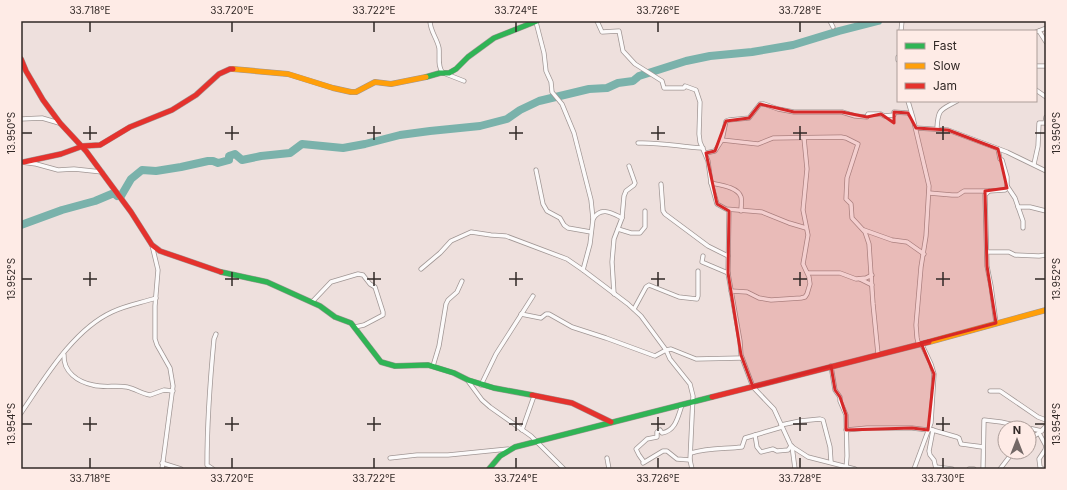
<svg xmlns="http://www.w3.org/2000/svg" width="1067" height="490" font-family="Inter,sans-serif">
	<style>
		.lines { fill: none; stroke-linecap: round; stroke-linejoin: round }
		.river { stroke: #7ab2ab; stroke-width: 8 }
		.street-casing { stroke: #a09694; stroke-width: 5 }
		.fast-casing { stroke: #a09694; stroke-width: 6 }
		.slow-casing { stroke: #a09694; stroke-width: 6 }
		.jam-casing { stroke: #a09694; stroke-width: 6 }
		.street { stroke: #fcfafa; stroke-width: 3.5 }
		.fast { stroke: #30b455; stroke-width: 5 }
		.slow { stroke: #ff9f0a; stroke-width: 5 }
		.jam { stroke: #e5322d; stroke-width: 5 }
		.marked { fill: #d62828; fill-opacity: 0.2; stroke: #d62828; stroke-width: 3; stroke-linejoin: round }
		.ticks { fill: none; stroke: #312826; stroke-width: 1.5 }
		.neatline { fill: none; stroke: #312826; stroke-width: 1.5 }
		.ticks-label { font-size: 10px; text-anchor: middle; fill: #312826 }
	</style>
	<rect width="100%" height="100%" fill="#eee0dd"/>
	<g class="lines">
		<g class="river">
			<path d="M121,196l10,-17 11,-9 14,1 25,-4 27,-6h5l5,2 11,-3v-4l6,-2 7,6 19,-4 29,-3 12,-9 41,4 22,-4 35,-9 30,-4 50,-5 27,-7 13,-9 19,-9 50,-12 18,-1 11,-5 15,-2 6,-5 47,-15 24,-5 42,-4 41,-7 46,-14 39,-10"/>
			<path d="M21,225l41,-15 33,-9 19,-8 3,3"/>
		</g>
		<defs>
			<g id="street">
				<path d="M430,21c0,10 7,17 9,27 1,8 -2,19 4,25"/>
				<path d="M597,21l5,11 17,-1 4,20 12,13 27,17 2,7h20l1,-2 11,4 4,12 -1,32 1,8 8,19 3,22 6,21 9,5 36,3 27,11 17,5"/>
				<path d="M830,21l3,6"/>
				<path d="M536,22l8,31 2,18 5,11 1,10 10,12 12,29 17,67 2,19 -3,25 -7,26"/>
				<path d="M901,31l1,-10"/>
				<path d="M1039,31l7,11"/>
				<path d="M1036,32l10,-4"/>
				<path d="M898,57v3"/>
				<path d="M1036,66h10"/>
				<path d="M446,74l18,7"/>
				<path d="M1036,90l10,7"/>
				<path d="M908,101l5,17 16,68 -3,50 -5,31 -3,35 -2,23 1,13 1,4 5,5 8,17 3,10 -3,49 -17,46"/>
				<path d="M21,119l21,-1 17,5"/>
				<path d="M916,128l32,2 59,22 39,19"/>
				<path d="M937,128c1,-20 4,-18 20,-27"/>
				<path d="M722,140l36,4 15,-6 68,-1 5,1 12,6 -11,34 -1,21 5,5 1,14 13,14 4,12 4,60 5,50"/>
				<path d="M638,143c22,-1 43,4 65,5"/>
				<path d="M706,153l9,-2 7,-11 4,-19 3,-1 20,-2 11,-14h4l14,5 16,3h48l13,4 12,1 1,-3h13l3,2 10,-1v-3l14,1 4,4"/>
				<path d="M21,162l15,2 22,6 16,-1 28,3"/>
				<path d="M1034,164l4,-18 1,-23h6l1,-6"/>
				<path d="M536,170l7,34 4,7 13,7 4,7 4,3 23,4"/>
				<path d="M711,183c9,2 27,4 30,14 1,4 0,9 0,14"/>
				<path d="M661,184l2,27 2,3 43,32 20,10"/>
				<path d="M1007,186l8,12 8,23v7"/>
				<path d="M929,193l23,2h6l6,-4h25"/>
				<path d="M1018,207h12l16,4"/>
				<path d="M729,210l-1,63 12,68 1,14 12,32 21,22 17,37 17,11 47,12"/>
				<path d="M593,219c8,-13 19,-6 29,-1"/>
				<path d="M618,229l13,4h9l5,-6v-16"/>
				<path d="M864,230l28,10 15,2 17,12"/>
				<path d="M152,245l6,25 -3,36v33l2,6 13,23 3,18 -11,83"/>
				<path d="M987,252h22l6,3 24,1 7,-1"/>
				<path d="M703,256l-1,6 26,11"/>
				<path d="M421,269l19,-16 11,-12 20,-9 20,3 15,1 61,23 16,11 45,34 13,12 25,34 4,9 20,25 3,12 -3,64 2,9"/>
				<path d="M808,273h32l16,6 10,-1 6,-3"/>
				<path d="M860,279l12,6"/>
				<path d="M731,291l16,1 12,6 12,2 30,-2 4,-1 2,-3 3,-10 -1,-7 -6,-13 5,-29 -5,-25 4,-41 -3,-31"/>
				<path d="M614,294l-2,-32 2,-23 8,-21 2,-22 2,-5 8,-6 1,-2 -6,-17"/>
				<path d="M312,302l19,-20 27,-8 5,1 7,9 5,3 8,25v3l-19,10 -9,2"/>
				<path d="M634,309l12,-22 3,-2 30,12 18,2 1,-3v-25"/>
				<path d="M521,314l20,4 5,-4h3l23,13 34,11 49,18 11,-6 5,-1 25,10 46,-1"/>
				<path d="M996,323l-5,-37 -4,-20 -2,-71 4,-4 16,-1 2,-2v-11l-5,-17 -2,-1 -2,-10"/>
				<path d="M64,355c-1,17 14,27 29,30 11,3 23,0 34,2 9,2 15,7 23,8l14,-5 9,1"/>
				<path d="M433,366l6,-20 7,-42 2,-4 9,-8 5,-11"/>
				<path d="M831,366l4,24 5,7v4l6,14 1,41 -1,13"/>
				<path d="M468,381l14,19 8,7 41,29 33,33"/>
				<path d="M481,385l15,-31 37,-58"/>
				<path d="M990,391h10l38,26 8,3"/>
				<path d="M21,413c24,-35 52,-83 91,-101 15,-7 29,-9 44,-14"/>
				<path d="M781,425l19,-4 20,-2 3,1 7,27 1,15"/>
				<path d="M929,429l28,8 2,1 2,6c8,1 14,2 22,3"/>
				<path d="M522,430l12,-34"/>
				<path d="M846,430l21,-2h45l16,2"/>
				<path d="M933,430l-4,21 1,4 4,5 2,9"/>
				<path d="M1039,433l7,13 -1,4 -6,9 1,8 3,2"/>
				<path d="M755,435l2,12 4,5 12,-3 4,2 11,-1 3,-4"/>
				<path d="M1029,439l10,-6 7,-7"/>
				<path d="M792,446l3,23"/>
				<path d="M691,453c17,-5 33,-4 51,-6l3,-9 37,-11"/>
				<path d="M390,458l27,-3h31l60,-6"/>
				<path d="M607,458l2,11"/>
				<path d="M644,462l-5,-7 -3,-6 11,-10 10,-2v-5l3,-2 2,3c14,-2 16,-17 20,-28"/>
				<path d="M162,463l19,6"/>
				<path d="M643,463l20,-12h4l10,8 13,1"/>
				<path d="M936,467l16,2"/>
				<path d="M213,469l-6,-4c0,-42 3,-84 7,-126l2,-5"/>
				<path d="M969,469h5"/>
				<path d="M983,469l1,-49 17,2 41,9"/>
				<path d="M1000,469l13,-17"/>
			</g>
			<g id="fast">
				<path d="M426,77l14,-4h9l7,-4 12,-12 26,-19 43,-17"/>
				<path d="M221,272l46,10 53,24 15,11 16,6 30,39 14,4 33,-1 26,8 14,7 26,8 38,7"/>
				<path d="M489,469l11,-13 15,-9 197,-50"/>
			</g>
			<g id="slow">
				<path d="M233,69l55,5 45,14 18,4h5l19,-10 16,2 35,-7"/>
				<path d="M929,342l117,-32"/>
			</g>
			<g id="jam">
				<path d="M21,59l5,12 17,29 17,23 26,28 45,61 21,33 8,6 61,21"/>
				<path d="M24,162l37,-8 22,-8 17,-1 30,-18 42,-17 24,-15 23,-21 11,-5h3"/>
				<path d="M532,395l40,8 39,19"/>
				<path d="M712,397l217,-55"/>
			</g>
		</defs>
		<use href="#street" class="street-casing"/>
		<use href="#fast" class="fast-casing"/>
		<use href="#slow" class="slow-casing"/>
		<use href="#jam" class="jam-casing"/>
		<use href="#street" class="street"/>
		<use href="#fast" class="fast"/>
		<use href="#slow" class="slow"/>
		<use href="#jam" class="jam"/>
	</g>
	<path class="marked" d="M760,104l34,8h48l25,5 14,-3 13,9v-11l14,1 8,15 32,2 50,19 9,39 -22,3 2,75 9,57 -75,20 13,31 -6,56 -16,-2 -66,2v-15l-6,-18 -5,-7 -4,-24 -78,21 -12,-32 -13,-82 1,-62 -12,-7 -11,-51 9,-2 11,-30 23,-3z"/>
	<path class="ticks" d="M90,22v10M232,22v10M374,22v10M516,22v10M658,22v10M800,22v10M90,126v14M232,126v14M374,126v14M516,126v14M658,126v14M800,126v14M943,126v14M22,133h10M83,133h14M225,133h14M367,133h14M509,133h14M651,133h14M793,133h14M936,133h14M1035,133h10M90,272v14M232,272v14M374,272v14M516,272v14M658,272v14M800,272v14M943,272v14M22,279h10M83,279h14M225,279h14M367,279h14M509,279h14M651,279h14M793,279h14M936,279h14M1035,279h10M90,417v14M232,417v14M374,417v14M516,417v14M658,417v14M800,417v14M943,417v14M22,424h10M83,424h14M225,424h14M367,424h14M509,424h14M651,424h14M793,424h14M936,424h14M1035,424h10M90,458v10M232,458v10M374,458v10M516,458v10M658,458v10M800,458v10M943,458v10"/>
	<rect width="1067" height="490" fill="none" stroke="#feebe6" stroke-width="44"/>
	<rect x="897" y="30" width="140" height="72" fill="#feebe6" stroke="#ac9d99"/>
	<rect x="905" y="43" width="20" height="6" fill="#30b455" stroke="#ac9d99"/>
	<text x="933" y="50" font-size="12" fill="#312826">Fast</text>
	<rect x="905" y="63" width="20" height="6" fill="#ff9f0a" stroke="#ac9d99"/>
	<text x="933" y="70" font-size="12" fill="#312826">Slow</text>
	<rect x="905" y="83" width="20" height="6" fill="#e5322d" stroke="#ac9d99"/>
	<text x="933" y="90" font-size="12" fill="#312826">Jam</text>
	<g transform="translate(1017 440)"><circle r="19" fill="#feebe6" stroke="#ac9d99"/>
	<path d="M0-3L7 15L0 10L-7 15Z" fill="#736866"/>
	<text y="-6" font-size="11" font-weight="bold" text-anchor="middle" fill="#312826">N</text>
	</g>
	<rect x="22" y="22" width="1023" height="446" class="neatline"/>
	<g class="ticks-label">
		<text x="90" y="14">33.718°E</text>
		<text x="232" y="14">33.720°E</text>
		<text x="374" y="14">33.722°E</text>
		<text x="516" y="14">33.724°E</text>
		<text x="658" y="14">33.726°E</text>
		<text x="800" y="14">33.728°E</text>
		<text transform="translate(11 133) rotate(-90)" y="4">13.950°S</text>
		<text transform="translate(1056 133) rotate(-90)" y="4">13.950°S</text>
		<text transform="translate(11 279) rotate(-90)" y="4">13.952°S</text>
		<text transform="translate(1056 279) rotate(-90)" y="4">13.952°S</text>
		<text transform="translate(11 424) rotate(-90)" y="4">13.954°S</text>
		<text transform="translate(1056 424) rotate(-90)" y="4">13.954°S</text>
		<text x="90" y="482">33.718°E</text>
		<text x="232" y="482">33.720°E</text>
		<text x="374" y="482">33.722°E</text>
		<text x="516" y="482">33.724°E</text>
		<text x="658" y="482">33.726°E</text>
		<text x="800" y="482">33.728°E</text>
		<text x="943" y="482">33.730°E</text>
	</g>
</svg>
